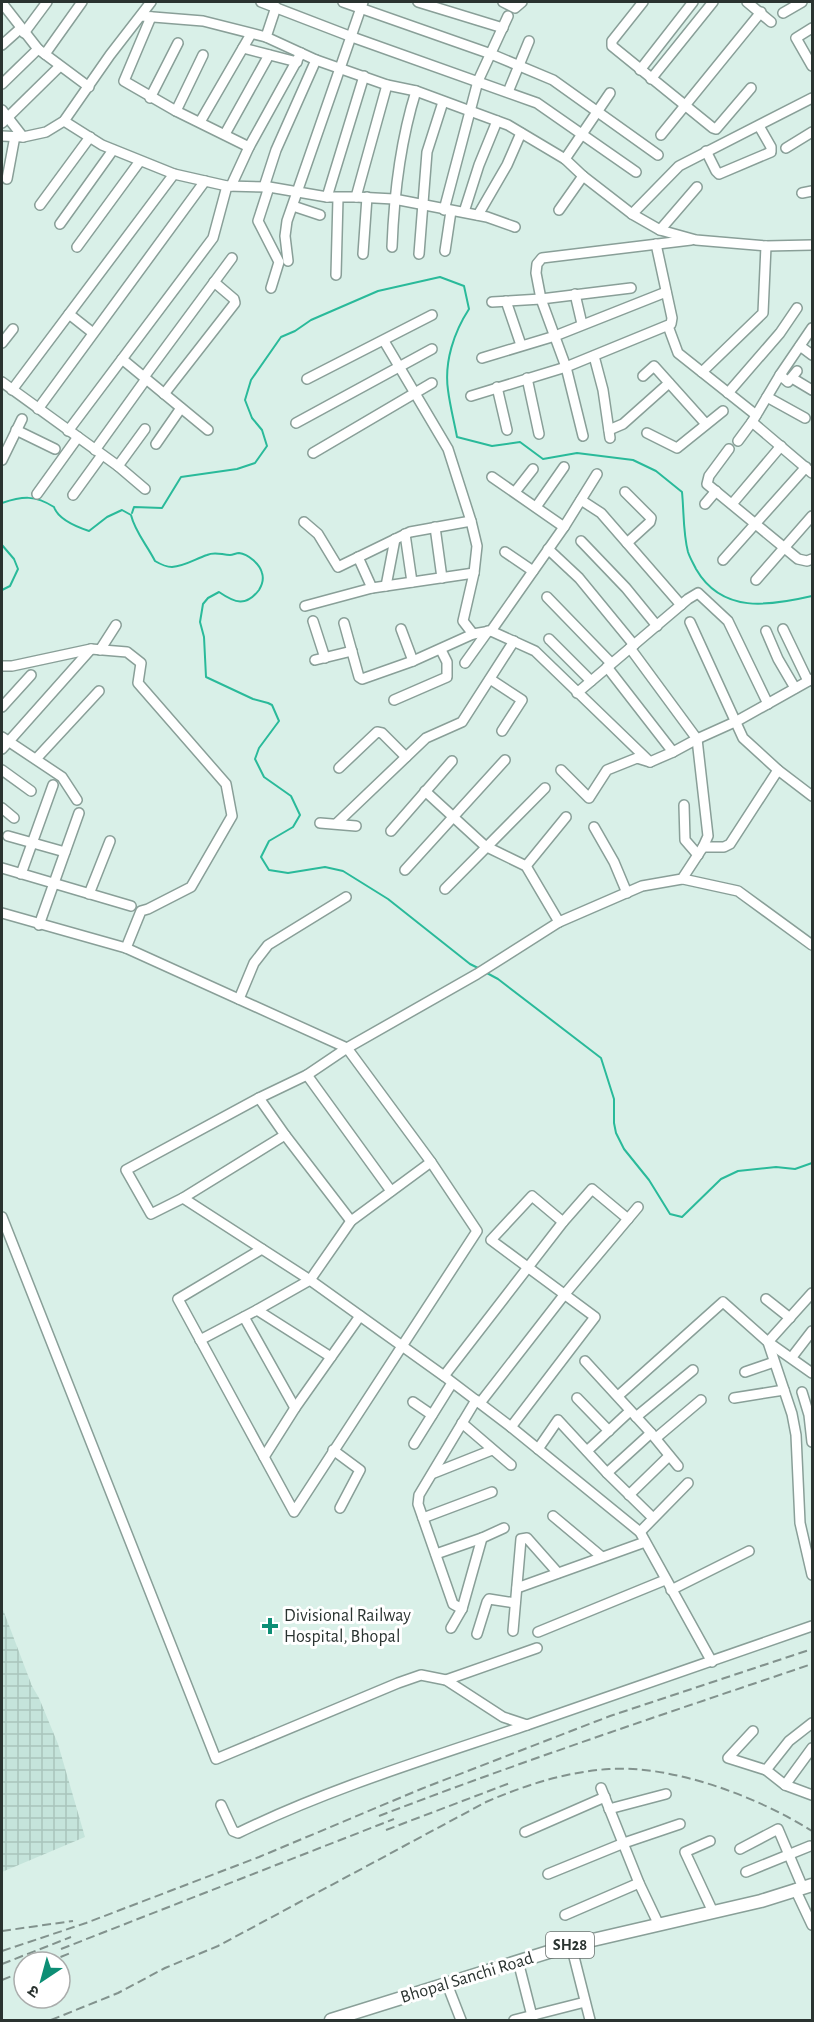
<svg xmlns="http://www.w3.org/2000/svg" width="814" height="2022" font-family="'Alegreya Sans','Noto Sans Devanagari',sans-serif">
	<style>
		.industrial { fill: url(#industrial-grid) }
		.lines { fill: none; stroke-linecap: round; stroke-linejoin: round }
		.stream { stroke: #2aba9a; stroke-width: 2 }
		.minor-casing { stroke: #899f98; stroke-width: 12 }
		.major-casing { stroke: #899f98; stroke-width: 15 }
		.minor { stroke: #fff; stroke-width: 9 }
		.major { stroke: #fff; stroke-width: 12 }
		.rail { stroke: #82928d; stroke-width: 2; stroke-dasharray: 9 4.5; stroke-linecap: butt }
		.poi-dot { fill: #0d8e75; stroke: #fff; stroke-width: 2 }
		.labels { text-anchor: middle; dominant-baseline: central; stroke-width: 6; stroke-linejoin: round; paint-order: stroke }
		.shield { fill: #fff; stroke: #6a706e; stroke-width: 1.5 }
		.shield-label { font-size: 16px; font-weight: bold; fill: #2a3330 }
		.poi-label { font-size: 18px; fill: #2a3330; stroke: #fff; text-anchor: start }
		.street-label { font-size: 18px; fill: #2a3330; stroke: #fff }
	</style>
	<defs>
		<pattern id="industrial-grid" width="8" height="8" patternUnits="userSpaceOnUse" patternTransform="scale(1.5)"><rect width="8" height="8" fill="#c5e4db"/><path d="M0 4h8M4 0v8" fill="none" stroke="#a9c4bc"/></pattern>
	</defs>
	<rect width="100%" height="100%" fill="#d9f0e8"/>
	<path class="industrial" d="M2,1607l30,79 7,12 19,46 27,93 -83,35z"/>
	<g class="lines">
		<g class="stream">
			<path d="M2,503c21,-7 33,-8 52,4 4,12 23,20 35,24l18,-14 15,-7 9,5c4,17 16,30 24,46 5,3 11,6 17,6 13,-1 23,-8 35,-12 8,-4 15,0 23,0 3,0 6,-2 9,-2 9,1 21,11 23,20 2,6 0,12 -3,17 -13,17 -24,13 -40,2l-11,6 -5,6 -3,18 4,15 2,40 47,22 15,4 4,2 7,16 -20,27 -4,11 9,18 27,19 9,19 -7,12 -24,14 -8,16 8,13 19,3 37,-6 18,4 45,28 82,65 10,5"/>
			<path d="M132,513l2,-6 28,1 19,-31 56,-8 18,-6 12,-17 -5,-16 -10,-12 -7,-18 6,-20 30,-43 14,-6 16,-11 67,-29 62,-14 24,9 5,23c-15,23 -25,53 -21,81 2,16 6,31 9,47l35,9 28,-4 23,17 34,-6 56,7 23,11 26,21c2,20 1,41 6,60 2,6 5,11 8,17 26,45 73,37 116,27"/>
			<path d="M2,545l12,14 4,10 -8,17 -8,4"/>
			<path d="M485,972l13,7 103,79 13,41v24l2,10 8,16 25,31 21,34 12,3 39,-38 17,-8 38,-4 19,2 17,-6"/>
		</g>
		<defs>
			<g id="minor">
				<path d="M261,2l91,35 185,66 99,69"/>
				<path d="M343,2l148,52 62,26 105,75"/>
				<path d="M418,2l85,26"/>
				<path d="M503,2l12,6 7,-6"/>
				<path d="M643,2l-31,39v5l101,82 3,1 35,-41"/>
				<path d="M747,2l24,20"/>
				<path d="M2,3l36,46 51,38"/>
				<path d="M783,13l19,-11"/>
				<path d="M141,16l62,5 63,16 50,23 71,25 29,6 92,34 57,34 18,17 49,38 28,16 36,10 70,6 46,-1"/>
				<path d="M151,17l-27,64 52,30 73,36"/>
				<path d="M812,28l-16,10 16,28"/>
				<path d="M24,33l23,-31"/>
				<path d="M266,37l10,-30"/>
				<path d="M2,45l19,-17"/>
				<path d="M243,48l54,14"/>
				<path d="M45,54l37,-52"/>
				<path d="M640,70l53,-68"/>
				<path d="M651,79l62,-77"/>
				<path d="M2,84l36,-35"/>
				<path d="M508,92l21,-51"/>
				<path d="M150,98l28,-55"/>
				<path d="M2,110l21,27"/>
				<path d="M176,111l27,-56"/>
				<path d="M64,121l38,24 72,29 53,12 42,1 58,10h29l38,2 93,18 28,10"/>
				<path d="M200,122l51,-88"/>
				<path d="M2,123l57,-56"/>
				<path d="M225,134l44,-79"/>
				<path d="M661,135l100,-123"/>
				<path d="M2,136l21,1 23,-5 18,-11 46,-66 41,-53"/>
				<path d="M786,148l26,-16"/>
				<path d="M706,151l10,20 3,3 52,-22v-5l-12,-21"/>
				<path d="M565,159l45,-66"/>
				<path d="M7,179l8,-43"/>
				<path d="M231,186l18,-39 52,-94"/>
				<path d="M264,187l12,-37 40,-90"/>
				<path d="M269,187l-11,34 21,41 -8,26"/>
				<path d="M802,193l10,-2"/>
				<path d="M327,197l37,-121"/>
				<path d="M356,197l31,-112"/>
				<path d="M40,205l50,-68"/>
				<path d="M293,206l27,9"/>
				<path d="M444,210l34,-129 30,-65"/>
				<path d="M559,210l24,-34"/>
				<path d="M464,212l15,-47 18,-44"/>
				<path d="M632,214l47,-48 133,-68"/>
				<path d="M478,215l29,-50 14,-32"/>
				<path d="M60,224l53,-74"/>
				<path d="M660,230l37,-43"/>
				<path d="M77,247l63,-86"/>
				<path d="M392,247c2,-53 8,-105 24,-156"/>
				<path d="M445,251l6,-40"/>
				<path d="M363,254l4,-57"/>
				<path d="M419,254l8,-102 16,-50"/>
				<path d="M288,261l-3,-25 2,-15 76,-219"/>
				<path d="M336,275l2,-77"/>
				<path d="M575,294l7,30"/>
				<path d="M506,301l15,44"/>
				<path d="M492,302l49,-3 90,-11"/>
				<path d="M69,314l24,19"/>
				<path d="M668,326l10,27 78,62"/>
				<path d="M384,341l64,108 23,72 6,25 -3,27 -11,48 10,13"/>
				<path d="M2,343l11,-14"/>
				<path d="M800,346l12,9"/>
				<path d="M594,356l9,34 7,48"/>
				<path d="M482,358l73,-22 111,-44"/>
				<path d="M122,359l86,71"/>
				<path d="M702,372l61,-59 3,-67"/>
				<path d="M780,375l8,7 9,-11"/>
				<path d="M643,376l11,-10 52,58"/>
				<path d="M144,377l88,-119"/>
				<path d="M527,378l12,56"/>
				<path d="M792,378l20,12"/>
				<path d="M307,379l125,-64"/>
				<path d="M2,382l116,84 27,23"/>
				<path d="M497,387l10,43"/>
				<path d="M12,390l162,-216"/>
				<path d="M728,393l52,-60 17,-25"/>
				<path d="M164,394l71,-91 -1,-4 -20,-17"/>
				<path d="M471,396l95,-29 105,-43 1,-6 -16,-74"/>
				<path d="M767,397l38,21"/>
				<path d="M38,409l167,-228"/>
				<path d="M752,422l60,51"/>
				<path d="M296,423l136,-74"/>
				<path d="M16,430l39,19"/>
				<path d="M609,430l14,-6 46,-41"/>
				<path d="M68,431l145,-193 14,-52"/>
				<path d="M647,433l30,15 46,-37"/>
				<path d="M583,436l-17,-69 -25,-68 -5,-26 1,-9 5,-6 149,-18"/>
				<path d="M738,441l14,-19 28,-47 32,-47"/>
				<path d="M156,444l25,-36"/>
				<path d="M729,449l-20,27 -2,8 91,75 9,2 5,-2"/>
				<path d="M95,450l51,-71"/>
				<path d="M313,453l119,-70"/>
				<path d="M2,460l20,-41"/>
				<path d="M118,466l27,-37"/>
				<path d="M492,477l72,50"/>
				<path d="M515,492l18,-23"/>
				<path d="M625,492l26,26 -1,4 -23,21"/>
				<path d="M37,494l41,-57"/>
				<path d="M73,495l29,-40"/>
				<path d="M581,500l20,13 80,92"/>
				<path d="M705,504l11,-13"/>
				<path d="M732,504l49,-58"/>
				<path d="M536,507l28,-40"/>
				<path d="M304,522l14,12 20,33 72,-35 61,-11"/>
				<path d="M435,527l7,51"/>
				<path d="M405,534l7,48"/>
				<path d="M581,541l45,47 31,38"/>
				<path d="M548,549l31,29 55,67"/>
				<path d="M505,552l28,19"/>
				<path d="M358,557l14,31"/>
				<path d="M723,560l83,-93"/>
				<path d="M756,580l56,-64"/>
				<path d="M386,586l9,-47"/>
				<path d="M547,597l64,66"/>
				<path d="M305,606l67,-18 102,-15"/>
				<path d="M313,621l12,37"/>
				<path d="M690,622l53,116 35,32 34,26"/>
				<path d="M344,623l15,54 3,2 51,-18 60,-27 18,-3 44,20 115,111"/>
				<path d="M401,629l12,32"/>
				<path d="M783,629l25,52"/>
				<path d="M491,631l73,-104 33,-53"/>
				<path d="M766,631l12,28 17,29"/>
				<path d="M549,639l42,42"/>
				<path d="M100,650l16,-25"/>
				<path d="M315,660l37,-9"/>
				<path d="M465,663l23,-32"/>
				<path d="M2,666h10l79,-17 36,3 14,11 -3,20 88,101 6,32 -41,71 -43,22 -7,2 -15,37"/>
				<path d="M607,667l66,85"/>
				<path d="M490,679l32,21 -20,31"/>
				<path d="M577,693l111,-94 10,-6 30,28 40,83"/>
				<path d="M394,700l53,-23v-15l-6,-12"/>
				<path d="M2,707l29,-32"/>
				<path d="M2,737l60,40 15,23"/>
				<path d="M2,749l89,-100"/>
				<path d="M36,759l63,-68"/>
				<path d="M339,768l38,-36 5,1 24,24"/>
				<path d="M2,770l29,21"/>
				<path d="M561,770l28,28 18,-28 30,-12 13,4 23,-10 24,-13 40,-18 75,-42"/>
				<path d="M425,791l60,55 41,20 33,56"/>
				<path d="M684,805l1,35 13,15"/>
				<path d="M2,808l12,10"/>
				<path d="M320,823l36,3"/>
				<path d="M337,823l89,-85 36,-16 52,-81"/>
				<path d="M594,827l20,35 13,31"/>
				<path d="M391,831l61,-70"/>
				<path d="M8,836l57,16"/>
				<path d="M703,847h21l6,-3 48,-74"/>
				<path d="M526,866l40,-49"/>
				<path d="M2,868l129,38"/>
				<path d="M405,870l100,-110"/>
				<path d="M21,874l32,-89"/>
				<path d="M683,879l55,12 74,54"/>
				<path d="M445,889l100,-101"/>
				<path d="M89,894l21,-53"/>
				<path d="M2,913l124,35 221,100 84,114 46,69 -183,281 -116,-213 84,-50"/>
				<path d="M39,925l40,-112"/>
				<path d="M239,999l15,-36 14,-18 78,-48"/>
				<path d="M307,1075l84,116"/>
				<path d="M259,1098l26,37 66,86"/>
				<path d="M285,1135l-102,63 -32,16 -25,-44 133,-72 48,-23 40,-27 130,-74 82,-52 83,-36 40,-7 21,-32 5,-11 -11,-97 -67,-91"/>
				<path d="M183,1198l127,82 134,96 67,51 129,105 72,130"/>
				<path d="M2,1217l214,542 182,-76 23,-8 25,5 57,37 24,8 285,-99"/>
				<path d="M812,1293l-44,49 24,72 4,21 4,88 12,52"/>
				<path d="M766,1299l24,19"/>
				<path d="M257,1310l74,47"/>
				<path d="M244,1317l51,91"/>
				<path d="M200,1340l57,-30 53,-30 41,-59 80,-59"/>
				<path d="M792,1357l20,-26"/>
				<path d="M585,1361l66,72 27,33"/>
				<path d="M745,1372l29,-10"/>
				<path d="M444,1376l119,-154 29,-33 36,30"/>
				<path d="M802,1392l7,23 3,27"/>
				<path d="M618,1396l105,-94 45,40 44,31"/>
				<path d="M577,1398l32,33"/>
				<path d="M734,1398l50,-8"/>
				<path d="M413,1402l19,13"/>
				<path d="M480,1403l84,-108 74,-88"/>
				<path d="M636,1417l57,-47"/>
				<path d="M462,1423l49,42"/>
				<path d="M511,1427l84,-110 -104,-77 41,-44 31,26"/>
				<path d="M656,1438l45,-38"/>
				<path d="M414,1444l38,-61"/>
				<path d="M538,1449l20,-29 49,53 46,45"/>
				<path d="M333,1450l27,20 -20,38"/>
				<path d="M587,1451l43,-40"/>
				<path d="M264,1457l31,-49 65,-92"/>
				<path d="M434,1473l58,-23"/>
				<path d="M607,1473l44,-40"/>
				<path d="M629,1495l40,-39"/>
				<path d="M553,1516l49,41"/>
				<path d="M423,1518l69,-26"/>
				<path d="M640,1532l48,-49"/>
				<path d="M436,1554l46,-16 22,-10"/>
				<path d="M517,1588l128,-46"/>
				<path d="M671,1590l78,-39"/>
				<path d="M462,1609l-9,-5 -35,-100 1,-9 57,-95"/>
				<path d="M451,1628l11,-19 20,-71"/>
				<path d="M513,1631l8,-92 6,-1 31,35"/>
				<path d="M538,1632l127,-52"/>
				<path d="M477,1634l10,-32 2,-3 26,4"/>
				<path d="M446,1680l91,-32"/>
				<path d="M753,1731l-25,27 38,12 19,15 27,10"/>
				<path d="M766,1770l23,-29 23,-18"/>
				<path d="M785,1785l27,-37"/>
				<path d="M601,1788l38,95 19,40"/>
				<path d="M221,1805l12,26 5,2c92,-45 192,-75 289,-108"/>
				<path d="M609,1809l57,-15"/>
				<path d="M525,1832l80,-35"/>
				<path d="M710,1841l-25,11 28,60"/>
				<path d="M740,1849l38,-20 25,59"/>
				<path d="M746,1872l64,-26"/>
				<path d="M548,1874l76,-31 56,-19"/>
				<path d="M795,1889l17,36"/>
				<path d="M565,1915l74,-32"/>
				<path d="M571,1945l19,75"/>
				<path d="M518,1961l15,59"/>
				<path d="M447,1984l14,36"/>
				<path d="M514,2020l71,-18"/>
			</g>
			<path id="major" d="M331,2020l240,-75 190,-44 51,-16"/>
		</defs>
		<use href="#minor" class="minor-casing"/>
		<use href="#major" class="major-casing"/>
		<use href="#minor" class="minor"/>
		<use href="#major" class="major"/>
		<g class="rail">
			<path d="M379,1816c143,-55 288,-103 433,-152"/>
			<path d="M386,1830l124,-47"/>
			<path d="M2,1931l71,-10"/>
			<path d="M61,1949l333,-130"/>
			<path d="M2,1951l84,-28 173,-66 162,-68 189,-73 202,-67"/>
			<path d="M48,1962l25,-10"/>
			<path d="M2,1964l69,-27"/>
			<path d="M2,1980l22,-9"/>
			<path d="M51,2020l67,-27 47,-25 53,-22 268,-144c39,-17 80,-30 123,-33 65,-4 149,28 203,62"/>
		</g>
	</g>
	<path class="poi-dot" d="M267 1617h6v6h6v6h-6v6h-6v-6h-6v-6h6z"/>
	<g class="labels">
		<rect class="shield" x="546" y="1932" width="48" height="26" rx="4.5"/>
		<g class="shield-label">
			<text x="570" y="1945">SH28</text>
		</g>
		<g class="poi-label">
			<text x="284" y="1616">Divisional Railway<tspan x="284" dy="21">Hospital, Bhopal</tspan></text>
		</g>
		<g class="street-label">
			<text transform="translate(467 1978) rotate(-17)">Bhopal Sanchi Road</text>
		</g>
	</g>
	<rect width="814" height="2022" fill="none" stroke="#2a3330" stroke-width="6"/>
	<g transform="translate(42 1980) rotate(216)"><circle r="28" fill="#ffffff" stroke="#aaadac" stroke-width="1.5"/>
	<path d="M0-4.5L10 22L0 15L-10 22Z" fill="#0d8e75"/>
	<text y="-9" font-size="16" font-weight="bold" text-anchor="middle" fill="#2a3330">उ</text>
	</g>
</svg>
